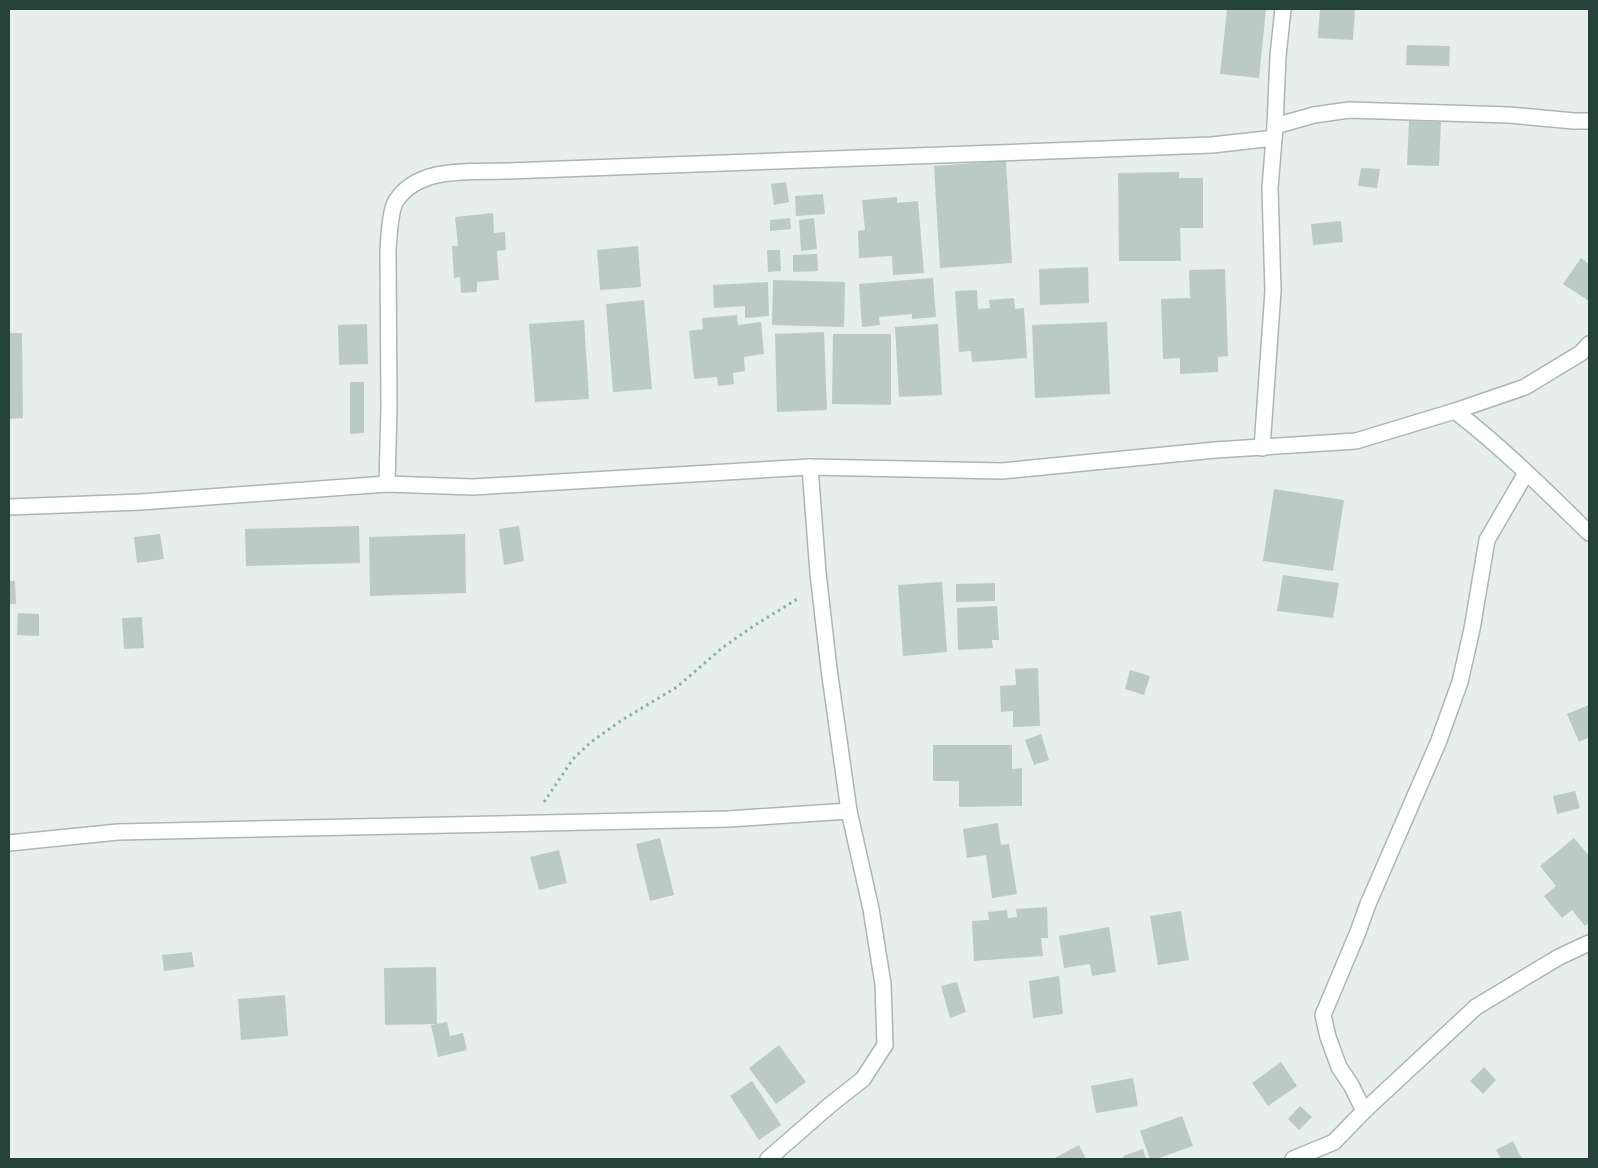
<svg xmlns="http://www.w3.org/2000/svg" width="1598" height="1168" font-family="Inter,sans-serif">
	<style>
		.building { fill: #bbcac4 }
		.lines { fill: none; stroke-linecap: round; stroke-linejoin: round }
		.minor-casing { stroke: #a8b8b2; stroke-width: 18 }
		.path { stroke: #86b3a5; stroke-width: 3; stroke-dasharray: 2.5 4; stroke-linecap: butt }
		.minor { stroke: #fff; stroke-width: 15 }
	</style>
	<rect width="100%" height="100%" fill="#e6efeb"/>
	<g class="building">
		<path d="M1227,9h39l-7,69 -39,-4z"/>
		<path d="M1320,9h35l-2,31 -35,-2z"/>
		<path d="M1407,45l43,1 -1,20 -43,-1z"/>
		<path d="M1409,121l32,1 -2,44 -32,-1z"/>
		<path d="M1006,161l6,102 -72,5 -6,-102z"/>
		<path d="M1361,168l19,1 -3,19 -19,-2z"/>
		<path d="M1179,172v6h24v50h-23l1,33h-62l-1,-88z"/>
		<path d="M786,182l3,20 -15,3 -3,-21z"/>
		<path d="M823,194l2,20 -29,2 -1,-20z"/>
		<path d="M897,197v6l21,-2 6,72 -31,2 -1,-19 -33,2 -1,-27 7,-1 -3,-30z"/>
		<path d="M493,213l1,20 11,-1 1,18 -9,1 2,29 -22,2v10l-16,1 -1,-16 -6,1 -2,-32h6l-3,-29z"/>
		<path d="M790,218l1,11 -21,2v-11z"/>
		<path d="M814,218l3,31 -16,2 -2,-31z"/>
		<path d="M1341,221l2,21 -30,3 -2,-21z"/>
		<path d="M638,246l3,41 -41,3 -3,-40z"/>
		<path d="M767,250h13l1,21 -13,1z"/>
		<path d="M817,254l1,17 -25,1v-17z"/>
		<path d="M1581,258l8,6v37l-26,-17z"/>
		<path d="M1088,267l1,36 -49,2 -1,-36z"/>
		<path d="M1225,269l3,87 -10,1v15l-38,2v-16l-17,1 -2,-60 29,-1 -1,-28z"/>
		<path d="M933,278l3,39 -24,2v-5l-33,3 1,8 -18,2 -3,-43z"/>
		<path d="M773,280l72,2 -1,45 -72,-2z"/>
		<path d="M768,282l1,34 -24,2v-12l-31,2 -1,-23z"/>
		<path d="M977,290l1,19 12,-1 -1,-8 25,-2 1,11 9,-1 3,50 -55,4 -1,-11 -12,1 -4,-61z"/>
		<path d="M644,300l8,89 -39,3 -7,-88z"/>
		<path d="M737,315l1,10 23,-3 3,32 -20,3 1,14 -12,2 1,11 -16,2 -1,-9 -23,2 -5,-48 14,-2 -1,-11z"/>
		<path d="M584,320l5,79 -54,3 -6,-78z"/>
		<path d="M1107,322l3,72 -75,4 -3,-73z"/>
		<path d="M367,324l1,40 -29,1 -1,-40z"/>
		<path d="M938,324l4,71 -43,2 -4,-70z"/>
		<path d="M824,332l3,78 -50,2 -2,-78z"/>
		<path d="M9,333h13l1,85 -14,1z"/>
		<path d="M833,334h58v71l-59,-1z"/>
		<path d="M350,382h14v51l-14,1z"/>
		<path d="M1274,489l70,11 -11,71 -70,-10z"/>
		<path d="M359,526l1,37 -114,3 -1,-37z"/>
		<path d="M519,526l5,35 -20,4 -5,-36z"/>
		<path d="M160,534l4,25 -27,4 -3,-26z"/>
		<path d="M465,534l1,59 -96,3 -1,-59z"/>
		<path d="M1283,575l56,8 -6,35 -56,-7z"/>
		<path d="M9,581h6l1,23h-7z"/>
		<path d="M942,582l5,70 -44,4 -5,-71z"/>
		<path d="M995,583v18l-39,1v-18z"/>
		<path d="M997,606l2,34h-7l1,8 -35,2 -1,-42z"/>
		<path d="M18,613l21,1v22l-22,-1z"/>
		<path d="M142,617l2,31 -20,1 -2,-31z"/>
		<path d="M1038,668l2,58 -27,1v-16l-12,1 -1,-26 16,-1 -1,-16z"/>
		<path d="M1130,670l20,6 -6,19 -19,-6z"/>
		<path d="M1589,705v32l-10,5 -12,-28z"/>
		<path d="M1041,734l8,26 -15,5 -9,-25z"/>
		<path d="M933,745h79v24l10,-1v38l-63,1v-26h-26z"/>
		<path d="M1575,791l5,17 -23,6 -4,-18z"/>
		<path d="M998,823l3,22 8,-1 8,50 -25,4 -6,-43 -19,3 -4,-29z"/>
		<path d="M660,838l14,57 -24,6 -14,-57z"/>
		<path d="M1574,838l15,18v67l-4,3 -13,-16 -10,8 -18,-22 12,-10 -16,-20z"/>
		<path d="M559,850l8,33 -28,7 -9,-33z"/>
		<path d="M1047,907l1,31h-7l2,18 -69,5 -2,-40 17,-1 -1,-8 19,-2 1,8 9,-1 -1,-8z"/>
		<path d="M1181,911l8,49 -31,5 -8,-49z"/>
		<path d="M1109,927l7,45 -24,4 -2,-12 -26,4 -5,-32z"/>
		<path d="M192,952l2,15 -30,4 -2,-16z"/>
		<path d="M436,967l1,57 -52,1 -1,-57z"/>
		<path d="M1059,976l4,38 -30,4 -4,-37z"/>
		<path d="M957,982l9,30 -16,6 -9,-32z"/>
		<path d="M285,995l3,41 -47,4 -3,-41z"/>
		<path d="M447,1022l3,14 13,-3 4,17 -29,7 -7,-32z"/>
		<path d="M779,1045l27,37 -30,22 -27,-36z"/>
		<path d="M1281,1062l16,24 -29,20 -16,-23z"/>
		<path d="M1484,1067l12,13 -13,14 -13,-13z"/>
		<path d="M1133,1078l5,28 -42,7 -5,-27z"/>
		<path d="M752,1081l29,44 -22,15 -29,-44z"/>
		<path d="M1300,1106l12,11 -13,13 -11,-11z"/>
		<path d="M1182,1116l11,30 -37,13h-6l-10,-28z"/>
		<path d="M1513,1141l9,18h-21l-5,-9z"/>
		<path d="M1079,1145l7,14h-33z"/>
		<path d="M1143,1149l3,10h-22l-1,-3z"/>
	</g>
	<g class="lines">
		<defs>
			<g id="minor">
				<path d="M1275,126l39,-11 35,-5 160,5 65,6h15"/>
				<path d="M1455,411c48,37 91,80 134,122"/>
				<path d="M1262,448l11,-157 -3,-103 5,-62 3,-70 5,-47"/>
				<path d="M387,484l2,-76 -1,-158c1,-12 2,-40 8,-49 22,-35 75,-29 110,-30l706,-26 62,-7"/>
				<path d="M9,507l132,-5 246,-18 86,3 337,-20 192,4 213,-21 141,-9 99,-30 70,-24 56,-34 8,-9"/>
				<path d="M9,843l109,-11 610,-13 121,-8"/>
				<path d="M1364,1111l-13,-26 -12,-18 -11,-30 -5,-22 35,-83 10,-28 70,-161 22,-61 12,-53 15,-89 39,-67"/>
				<path d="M768,1159l62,-54 33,-26 22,-34 -2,-61 -12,-75 -22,-98 -20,-142 -11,-96 -8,-106"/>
				<path d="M1293,1159l41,-17 30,-31 112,-104 83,-50 30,-14"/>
			</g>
		</defs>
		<use href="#minor" class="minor-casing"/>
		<path class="path" d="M544,802l29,-43 18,-17 31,-22 55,-33 45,-39 33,-23 44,-27"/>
		<use href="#minor" class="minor"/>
	</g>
	<rect width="1598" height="1168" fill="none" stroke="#24423a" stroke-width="20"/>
</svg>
